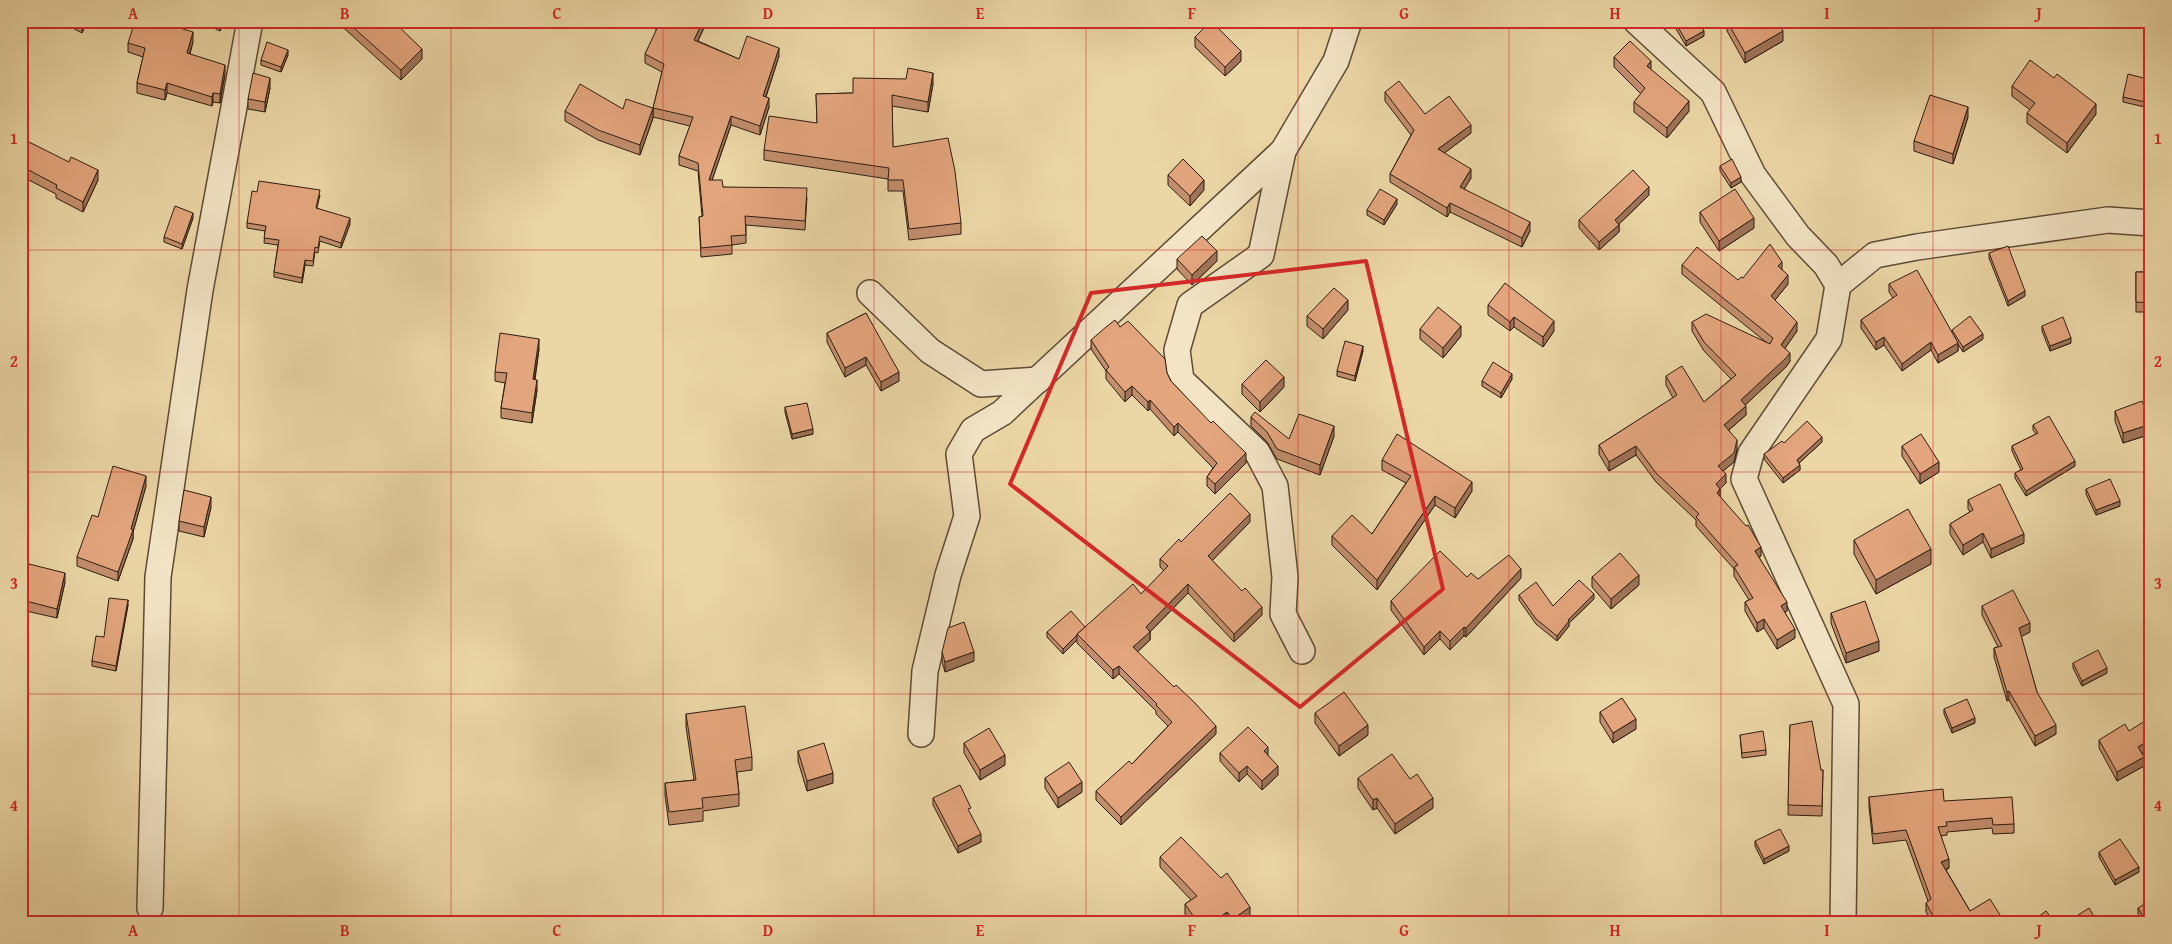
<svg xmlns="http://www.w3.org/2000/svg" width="2172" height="944" font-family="'Gentium Book Plus',serif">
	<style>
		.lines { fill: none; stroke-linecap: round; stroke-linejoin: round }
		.minor-casing { stroke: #5d4b36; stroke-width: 28 }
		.minor { stroke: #f2e4c5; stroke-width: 25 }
		.wall { fill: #c38e6c; stroke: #2e1d10 }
		.shaded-wall { fill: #9f7458; stroke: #2e1d10 }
		.building { fill: #e3a57d; stroke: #2e1d10 }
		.marked { fill: none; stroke: #d62828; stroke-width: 4; stroke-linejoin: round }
		.grid { fill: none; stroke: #d62828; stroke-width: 1; stroke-opacity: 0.55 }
		.neatline { fill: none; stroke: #d62828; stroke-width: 2 }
		.grid-label { font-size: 16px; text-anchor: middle; font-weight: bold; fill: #d62828 }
	</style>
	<rect width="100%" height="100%" fill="#ebd6a6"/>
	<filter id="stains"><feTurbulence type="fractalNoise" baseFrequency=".004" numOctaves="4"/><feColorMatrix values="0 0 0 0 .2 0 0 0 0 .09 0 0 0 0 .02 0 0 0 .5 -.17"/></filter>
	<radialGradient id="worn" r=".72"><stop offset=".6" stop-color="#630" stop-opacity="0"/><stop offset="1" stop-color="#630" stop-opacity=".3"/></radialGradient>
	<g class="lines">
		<defs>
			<g id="minor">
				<path d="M1636,21l77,71 40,83 45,61 28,29 12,20"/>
				<path d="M1283,151l-22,104 -71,50 -13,45 4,30 76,72 18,34 10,91 -2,37 19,37"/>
				<path d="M870,293l60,58 51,33 57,-4"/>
				<path d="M921,734l4,-63 23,-96 19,-59 -8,-62 14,-24 29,-17 281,-262 53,-90 13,-40"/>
				<path d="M150,908l8,-331 42,-287 50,-269"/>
				<path d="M1843,923l3,-219 -102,-225 7,-26 78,-114 9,-54 37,-30 42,-8 191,-27 43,3"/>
			</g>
		</defs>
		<use href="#minor" class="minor-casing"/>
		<use href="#minor" class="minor"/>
	</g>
	<g class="wall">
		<path d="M59,21h28l-5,12z"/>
		<path d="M199,21h26l-5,10z"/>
		<path d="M336,21h57l29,38 -21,21z"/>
		<path d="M643,21h64l-9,20 41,18 40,-3 -13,41 3,10 -9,28 -29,-10 -19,55 11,7 84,10 -2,33 -59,-5v18l-14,2v9l-31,3 -2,-40 3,-1 -4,-45 -19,-6v-9l11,-30 -37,-9v-9l9,-36 -17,-9v-9l12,-24 -14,-7z"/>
		<path d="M1727,21l56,20 -38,22 -18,-32z"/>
		<path d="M1675,22l29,14 -18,10 -11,-19z"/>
		<path d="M1195,37l46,24 -16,15 -30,-29z"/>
		<path d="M193,42l-3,12 35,20 -5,29 -7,-1 -1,4 -45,-13 -2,7 -28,-7v-10l6,-26 -15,-5v-9z"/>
		<path d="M288,55l-7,17 -20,-7v-5z"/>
		<path d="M1614,57l37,13 38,41 -22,27 -33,-26v-10l7,-8 -27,-27z"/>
		<path d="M2151,80v37h-2l1,-28 -5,18 -22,-5v-5z"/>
		<path d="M933,84l-5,28 -36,-6 1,41 68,76v11l-52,6 -6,-49h-15v-12l-124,-19v-10l53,-27 -1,-29 37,-1z"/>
		<path d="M2012,86l84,28 -29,39 -40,-30v-10l3,-3 -18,-14z"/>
		<path d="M270,88l-5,24 -17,-3v-10z"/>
		<path d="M1385,92l40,22 46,19 -27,20 27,25 -7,11 66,42 -8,16 -72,-35 -3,5 -57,-35v-8l21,-39 -26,-34z"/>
		<path d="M623,109l30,9 -13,37 -42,-15 -33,-19v-10z"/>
		<path d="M1968,117l-15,47 -39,-13v-10z"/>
		<path d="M21,138l77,42 -15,32 -27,-14v-4l-35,-18z"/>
		<path d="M1720,166l21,16 -10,6 -11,-17z"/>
		<path d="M1168,175l36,15 -14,16 -22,-21z"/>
		<path d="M257,192l63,3 -3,13 33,16 -9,24 -21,-7 -2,12 -3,-1 -2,14 -8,-1 -3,18 -28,-6v-5l4,-27 -14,-2 1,-12 -18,-3v-5z"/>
		<path d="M1649,195l-30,29v8l-20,18 -20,-22v-8z"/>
		<path d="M1397,204l-13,21 -17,-10v-5z"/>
		<path d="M1700,212l54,16 -35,23 -19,-29z"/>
		<path d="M193,218l-11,31 -18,-7v-5z"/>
		<path d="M1989,253l36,43 -17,10 -19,-48z"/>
		<path d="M1177,259l40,2 -25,24 -15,-16z"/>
		<path d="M1682,265l56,15 44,-11 6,15 -13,16 22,31 -12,17 5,13 -4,6 -41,38 1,10 -17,15 8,19 -3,13 -11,9 3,12 -6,6v8l41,59 -2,1 28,54 -2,1 10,26 -18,11 -13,-21 -7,4 -12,-21v-9l4,-2 -15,-24v-7l-38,-43v-6l-40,-38 -20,-27 -27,16 -10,-17v-9l74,-47 -7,-13v-9l38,26 27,-23 -27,-28 -12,-20v-9l75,21 -85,-69z"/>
		<rect x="2136" y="272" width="15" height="40"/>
		<path d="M1889,284l63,48v-2l31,9 -20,13 -5,-8v7l-20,12 -7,-13 -29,21 -18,-26 -8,5 -15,-22v-8l32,-22 -4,-6z"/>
		<path d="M1488,305l66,26 -11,16 -29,-20 -4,4 -22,-16z"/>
		<path d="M1348,310l-25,29 -16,-13v-10z"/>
		<path d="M866,313l33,68 -18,10 -15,-26 -21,12 -18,-35v-9z"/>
		<path d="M2042,326l29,17 -21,8 -8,-20z"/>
		<path d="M1120,327l47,46 4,8 75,82 -31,31 -8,-8v-9l6,-9 -35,-36 -4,4 -24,-27 -2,2 -16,-16 -7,7 -19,-23v-8l-15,-22v-9z"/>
		<path d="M1420,329l41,7 -18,22 -23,-19z"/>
		<path d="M539,349l-4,31 2,10 -5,33 -31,-5v-10l4,-25 -10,-2v-9z"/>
		<path d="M1363,351l-8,30 -18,-5v-5z"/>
		<path d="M1512,379l-11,19 -19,-12v-5z"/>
		<path d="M1242,384l42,3 -24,25 -18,-18z"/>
		<path d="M785,407l28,27 -21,5 -7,-27z"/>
		<path d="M2115,411l36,23 -28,9 -8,-22z"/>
		<path d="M1251,417l38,22 45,-3 -14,39 -43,-16 -10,-17 -16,-16z"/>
		<path d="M2033,425l42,41 -49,30 -11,-18v-5l6,-3 -9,-19v-5l24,-12 -3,-4z"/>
		<path d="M1822,442l-23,21 1,7 -17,13 -19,-24v-5l20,-11z"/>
		<path d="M1902,446l37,26 -19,12 -18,-28z"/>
		<path d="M1382,460l90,31 -17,27 -20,-13 -58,85 -45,-45v-9l40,-2 34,-51 -24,-13z"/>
		<path d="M146,486l-13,46v7l-15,42 -41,-15v-9l21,-40z"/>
		<path d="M2086,489l34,17 -24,9 -10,-21z"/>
		<path d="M1968,500l56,43 -33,15 -8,-16 -20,13 -13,-21v-10l20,-12 -2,-3z"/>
		<path d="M211,507l-7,30 -25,-6v-10z"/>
		<path d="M1250,522l-38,38 50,55 -28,27 -46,-49 -38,39v8l-13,12 79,82 -95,91 -25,-25v-9l36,-27 36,-38 -12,-12v-3l-37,-37 -6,5 -36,-36v-3l-14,14 -16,-17v-5l38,-5 56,-33 23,-23 -4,-4v-8l21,-17z"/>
		<path d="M1854,540l77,24 -55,30 -22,-40z"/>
		<path d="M1467,577l11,2 43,-1 -55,59 -2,-1 -14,14 -10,-11 -16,16 -33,-45v-9z"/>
		<path d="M1592,577l47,8 -28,24 -19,-22z"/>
		<path d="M65,582l-8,36 -31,-7v-5l-4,-1v-10z"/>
		<path d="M1519,595l34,11 41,-7 -25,24v3l-12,15 -21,-17 -17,-24z"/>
		<path d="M128,605l-12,66 -24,-5v-5l12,-24z"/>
		<path d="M1982,606l48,26 -9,4 16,56 19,42 -21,12 -26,-46 -2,1 -13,-44v-9l4,-1 -16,-32z"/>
		<path d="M1831,613l48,38 -33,12 -15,-40z"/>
		<path d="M942,652l32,9 -29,11 -3,-10z"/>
		<path d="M2073,663l34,10 -25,13 -9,-18z"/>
		<path d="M1944,709l31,14 -23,10 -8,-19z"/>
		<path d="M1600,712l36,17 -23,14 -13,-21z"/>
		<path d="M1315,713l53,22 -29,21 -24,-33z"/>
		<path d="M686,714l66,43v13l-15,2 2,22v12l-36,5v10l-34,4 -4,-29v-13l29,-3 -8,-53z"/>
		<path d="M1790,725l31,45h2l-1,46 -34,-1z"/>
		<path d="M1740,735l26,15v5l-24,3z"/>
		<path d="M2099,740l43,13 2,13 -27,15 -18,-33z"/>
		<path d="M964,743l41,22 -25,15 -16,-27z"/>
		<path d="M798,751l35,32 -26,8 -9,-30z"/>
		<path d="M1220,753l48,2 10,20 -16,15 -15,-16 -8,8 -19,-21z"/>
		<path d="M1045,778l37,14 -24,16 -13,-20z"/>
		<path d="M1358,778l52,1 23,29 -38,26 -18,-26 -4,2 -15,-22z"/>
		<path d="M1869,797l75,4 70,23v9l-21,1 -1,-6 -45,4v3l-6,1 8,32 -3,2 24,41 35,12h-73l-6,-11v-9l2,-2 -22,-61 -33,4 -4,-37z"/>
		<path d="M933,798l38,17 10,27 -23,11 -25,-48z"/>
		<path d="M1755,841l34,10 -25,13 -9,-18z"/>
		<path d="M2099,852l40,20 -24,13 -16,-28z"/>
		<path d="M1160,857l61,21 29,39 -8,6h-14l-1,-1 -1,1h-35l-6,-9v-10l6,-4 -31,-33z"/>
		<path d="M2138,908l13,15h-7l-6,-9z"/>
	</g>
	<g class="shaded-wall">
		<path d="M83,21h4l-5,12v-9z"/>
		<path d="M220,21h5l-5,10z"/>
		<path d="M703,21h4l-13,28v-9z"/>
		<path d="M1704,31v5l-18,10v-5z"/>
		<path d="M1783,31v10l-38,22v-10z"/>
		<path d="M193,32v10l-6,20v-9z"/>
		<path d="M779,48v8l-16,49v-9z"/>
		<path d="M422,49v10l-21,21v-10z"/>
		<path d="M288,50v5l-7,17v-5z"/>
		<path d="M1241,51v10l-16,15v-9z"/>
		<path d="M1651,61v10l-4,-5z"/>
		<path d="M225,65v9l-5,29v-9z"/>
		<path d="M933,73v11l-5,28v-10z"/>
		<path d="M270,78v10l-5,24v-10z"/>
		<path d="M26,80v10l-5,17v-10z"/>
		<path d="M2151,80v5l-6,22v-5z"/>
		<path d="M167,83v10l-2,7v-10z"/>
		<path d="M213,93v9l-1,4v-9z"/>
		<path d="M769,98v9l-9,28v-9z"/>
		<path d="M1689,101v10l-22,27v-10z"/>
		<path d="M2096,104v10l-29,39v-10z"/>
		<path d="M1968,107v10l-15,47v-10z"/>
		<path d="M653,108v10l-13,37v-10z"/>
		<path d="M731,116v9l-22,64v-9z"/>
		<path d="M1471,125v8l-33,25v-9z"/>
		<path d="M1471,169v9l-11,18v-9z"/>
		<path d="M98,170v10l-15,32v-10z"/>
		<path d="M1741,177v5l-10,6v-5z"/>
		<path d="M1204,180v10l-14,16v-10z"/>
		<path d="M1649,187v8l-34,33v-8z"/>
		<path d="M1397,199v5l-13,21v-5z"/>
		<path d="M1450,203v9l-3,5v-9z"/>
		<path d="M193,213v5l-11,31v-5z"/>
		<path d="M350,218v6l-9,24v-5z"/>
		<path d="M1754,218v10l-35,23v-10z"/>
		<path d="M1530,222v9l-8,16v-9z"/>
		<path d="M1619,225v7l-20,18v-8z"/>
		<path d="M1217,251v10l-25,24v-10z"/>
		<path d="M305,260v5l-3,18v-5z"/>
		<path d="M1782,262v9l-4,-5z"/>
		<path d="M1788,275v9l-17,21v-9z"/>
		<path d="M2025,291v5l-17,10v-5z"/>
		<path d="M1348,300v10l-25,29v-10z"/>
		<path d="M1514,317v10l-4,4v-9z"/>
		<path d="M1554,321v10l-11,16v-10z"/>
		<path d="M1797,322v9l-16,23v-9z"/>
		<path d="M1461,326v10l-18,22v-10z"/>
		<path d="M1983,334v5l-20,13v-5z"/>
		<path d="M1884,337v8l-8,5v-8z"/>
		<path d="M2071,338v5l-21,8v-5z"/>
		<path d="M539,339v10l-6,40v-10z"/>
		<path d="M1931,342v8l-29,21v-7z"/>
		<path d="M1958,343v8l-20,12v-8z"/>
		<path d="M1363,346v5l-8,30v-5z"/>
		<path d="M1790,353v8l-4,6 -45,42v-9z"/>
		<path d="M866,357v8l-21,12v-9z"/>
		<path d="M899,372v9l-18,10v-9z"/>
		<path d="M1512,374v5l-11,19v-5z"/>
		<path d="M1284,377v10l-24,25v-10z"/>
		<path d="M537,380v10l-5,33v-10z"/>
		<path d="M1132,386v9l-7,7v-10z"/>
		<path d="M1150,400v9l-2,2v-9z"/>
		<path d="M1746,406v9l-22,19v-9z"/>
		<path d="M1178,423v9l-4,4v-9z"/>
		<path d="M2151,424v10l-28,9v-10z"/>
		<path d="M1334,426v10l-14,39v-10z"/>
		<path d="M813,429v5l-21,5v-5z"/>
		<path d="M1822,437v5l-25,23v-5z"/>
		<path d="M1737,440v9l-3,13 -16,13v-9z"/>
		<path d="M1636,446v9l-27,16v-9z"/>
		<path d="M1246,453v10l-31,31v-10z"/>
		<path d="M2075,461v5l-49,30v-5z"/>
		<path d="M1939,462v10l-19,12v-10z"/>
		<path d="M1800,465v5l-17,13v-5z"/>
		<path d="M1726,474v9l-10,10v-9z"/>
		<path d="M146,476v10l-13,46v7l-15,42v-9l13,-43z"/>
		<path d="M1472,482v9l-17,27v-10z"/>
		<path d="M1720,489v9l-3,-5z"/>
		<path d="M1435,496v9l-58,85v-10z"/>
		<path d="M211,497v10l-7,30v-10z"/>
		<path d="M2120,501v5l-24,9v-5z"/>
		<path d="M1250,514v8l-42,43v-9z"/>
		<path d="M1983,533v9l-20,13v-10z"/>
		<path d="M2024,534v9l-33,15v-9z"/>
		<path d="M1761,547v9l-6,4v-9z"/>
		<path d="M1931,549v15l-55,30v-14z"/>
		<path d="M1521,569v9l-55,59v-9z"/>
		<path d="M65,573v9l-8,36v-9z"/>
		<path d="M1639,575v10l-28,24v-10z"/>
		<path d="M1188,584v9l-40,41 2,-2v8l-17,16v-9l13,-20z"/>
		<path d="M1594,594v5l-25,24v3l-12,15v-5l11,-16z"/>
		<path d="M128,600v5l-12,66v-5z"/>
		<path d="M1787,602v9l-6,4v-9z"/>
		<path d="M1262,607v8l-28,27v-8z"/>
		<path d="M1764,619v9l-7,4v-9z"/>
		<path d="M2030,623v9l-11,6v-10z"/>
		<path d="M1464,627v9l-14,14v-9z"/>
		<path d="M1795,629v9l-18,11v-9z"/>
		<path d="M1440,631v8l-16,16v-8z"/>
		<path d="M1077,635v5l-14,14v-5z"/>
		<path d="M1879,641v10l-33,12v-10z"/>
		<path d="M974,652v9l-29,11v-10z"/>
		<path d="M1119,666v8l-6,5v-9z"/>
		<path d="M2107,668v5l-25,13v-5z"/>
		<path d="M2009,691v9l-2,1v-9z"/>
		<path d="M1975,718v5l-23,10v-5z"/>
		<path d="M1636,719v10l-23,14v-10z"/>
		<path d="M1368,725v10l-29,21v-10z"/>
		<path d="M2056,725v9l-21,12v-10z"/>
		<path d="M1216,726v8l-95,91v-8z"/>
		<path d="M2151,739v9l-13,7v-8z"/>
		<path d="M1268,747v9l-4,-5z"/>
		<path d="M1005,755v10l-25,15v-10z"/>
		<path d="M2144,757v9l-27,15v-9z"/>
		<path d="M1247,766v8l-8,8v-9z"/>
		<path d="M1278,766v9l-16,15v-9z"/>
		<path d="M833,773v10l-26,8v-10z"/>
		<path d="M1082,782v10l-24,16v-10z"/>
		<path d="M1377,798v10l-4,2v-10z"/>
		<path d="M1433,798v10l-38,26v-10z"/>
		<path d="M981,834v8l-23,11v-7z"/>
		<path d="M1789,846v5l-25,13v-5z"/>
		<path d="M1949,859v9l-8,3v-9z"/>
		<path d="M2139,867v5l-24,13v-5z"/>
		<path d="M1250,907v10l-8,6h-9v-4z"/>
		<path d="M1227,912v10l-1,1h-14z"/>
	</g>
	<g class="building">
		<path d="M76,21h7l-1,3z"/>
		<path d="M135,21h22l36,11 -6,21 38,12 -5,29 -7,-1 -1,4 -45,-14 -2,7 -28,-7 8,-35 -17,-5z"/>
		<path d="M346,21h47l29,28 -21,21z"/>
		<path d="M658,21h45l-9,19 45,19 8,-23 32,12 -16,48 6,2 -9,28 -29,-10 -22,64h13l1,7 84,1 -2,33 -60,-5 1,19 -15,1 1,9 -31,3 -2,-31 4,-1 -5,-53 -19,-7 14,-39 -40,-9 11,-44 -19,-10 15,-32z"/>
		<path d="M1211,21l30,30 -16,16 -30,-30z"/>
		<path d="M1676,21h23l5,10 -18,10 -11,-19z"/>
		<path d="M1727,21h50l6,10 -38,22z"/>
		<path d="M1630,41l21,20 -4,5 42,35 -22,27 -33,-26 11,-14 -31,-31z"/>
		<path d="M267,42l21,8 -7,17 -20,-7z"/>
		<path d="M2030,60l24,18 3,-4 39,30 -29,39 -40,-30 8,-10 -23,-17z"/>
		<path d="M908,68l25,5 -5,29 -36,-7 1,52 55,-9 7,33 6,52 -52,6 -6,-49h-15l1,-12 -125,-18 5,-34 48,7 -1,-29 37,-1v-15l53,1z"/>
		<path d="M253,73l17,5 -5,24 -17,-3z"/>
		<path d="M2128,74l23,6 -6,22 -22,-5z"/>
		<path d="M21,78l5,2 -5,17z"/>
		<path d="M1399,81l26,33 24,-18 22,29 -33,24 33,20 -11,18 70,35 -8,16 -72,-35 -3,5 -57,-34 24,-44 -29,-38z"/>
		<path d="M2150,81l1,1v25h-2z"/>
		<path d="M580,84l43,25 3,-10 27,9 -13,37 -42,-15 -33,-19z"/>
		<path d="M1930,95l38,12 -15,47 -39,-13z"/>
		<path d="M21,138l48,24 2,-5 27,13 -15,32 -27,-14 1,-3 -36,-19z"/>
		<path d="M1183,159l21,21 -14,16 -22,-21z"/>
		<path d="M1732,159l9,18 -10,6 -11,-17z"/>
		<path d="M1633,170l16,17 -34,33 4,5 -20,17 -20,-22z"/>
		<path d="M259,181l61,9 -4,18 34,10 -9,25 -21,-7 -2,12 -3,-1 -2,14 -8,-1 -3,18 -28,-6 5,-32 -15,-2 2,-12 -19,-3 5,-32 5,1z"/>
		<path d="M1380,189l17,10 -13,21 -17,-10z"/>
		<path d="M1735,189l19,29 -35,23 -19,-29z"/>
		<path d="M175,206l18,7 -11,31 -18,-7z"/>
		<path d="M1202,236l15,15 -25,24 -15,-16z"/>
		<path d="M1770,244l12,18 -4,4 10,9 -17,21 26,26 -16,23 9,8 -4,5 -45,42 5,6 -22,19 13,15 -3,13 -16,13 8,8 -10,10 4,5 -3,4 29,33 2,-1 13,22 -6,4 32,51 -6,4 14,23 -18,11 -13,-21 -7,4 -12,-21 8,-4 -19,-31 4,-2 -42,-48 3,-3 -43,-41 -20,-27 -27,16 -10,-17 78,-50 -11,-19 16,-10 22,36 32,-27 -32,-33 -12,-20 14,-8 64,30 3,-6 -91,-73 15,-18 41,33 3,-3 2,1z"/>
		<path d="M2008,246l17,45 -17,10 -19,-48z"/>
		<path d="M1917,270l41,73 -20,12 -7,-13 -29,22 -18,-27 -8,5 -15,-22 36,-25 -8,-11z"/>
		<path d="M2136,272h15v31l-15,-1z"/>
		<path d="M1505,283l49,38 -11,16 -29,-20 -4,5 -22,-17z"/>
		<path d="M1334,288l14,12 -25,29 -16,-13z"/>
		<path d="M1438,307l23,19 -18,22 -23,-19z"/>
		<path d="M866,313l33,59 -18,10 -15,-25 -21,11 -18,-35z"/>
		<path d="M1970,316l13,18 -20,13 -11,-17z"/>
		<path d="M2063,317l8,21 -21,8 -8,-20z"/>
		<path d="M1115,320l5,7 8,-6 37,38 2,14 4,8 40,42 2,-2 33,32 -31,31 -8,-7 10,-14 -39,-40 -4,4 -24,-27 -2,2 -16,-16 -7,6 -19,-22 3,-3 -18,-27 15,-13z"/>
		<path d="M500,333l39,6 -6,40 4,1 -5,33 -31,-5 6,-35 -12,-1z"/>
		<path d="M1345,341l18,5 -8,30 -18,-5z"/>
		<path d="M1266,360l18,17 -24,25 -18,-18z"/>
		<path d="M1493,362l19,12 -11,19 -19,-12z"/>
		<path d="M2142,401l9,23 -28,9 -8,-22z"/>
		<path d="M807,403l6,26 -21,5 -7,-27z"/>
		<path d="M1255,412l34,27 10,-25 35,12 -14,39 -43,-16 -10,-17 -16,-15z"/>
		<path d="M2049,416l26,45 -49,30 -11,-18 8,-4 -11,-23 26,-13 -5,-8z"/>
		<path d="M1807,421l15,16 -25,23 3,5 -17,13 -19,-24 18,-13 2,2z"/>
		<path d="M1397,434l75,48 -17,26 -20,-12 -58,84 -45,-44 20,-21 20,19 39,-58 -29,-16z"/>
		<path d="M1921,434l18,28 -19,12 -18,-28z"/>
		<path d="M113,466l33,10 -15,53 2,1 -15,42 -41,-15 15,-42 6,2z"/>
		<path d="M2110,479l10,22 -24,9 -10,-21z"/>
		<path d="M2000,484l24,50 -33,15 -8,-16 -20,12 -13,-21 23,-14 -5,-10z"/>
		<path d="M184,490l27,7 -7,30 -25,-6z"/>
		<path d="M1230,493l20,21 -42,42 34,35 3,-3 17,19 -28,27 -46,-50 -42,43 4,5 -17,15 41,40 2,-2 18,17 22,24 -95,91 -25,-26 33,-30 3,3 40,-42 -16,-17 1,-1 -38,-38 -6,4 -36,-36 56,-50 8,10 27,-28 -8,-7 19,-20 2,3z"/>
		<path d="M1908,509l23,40 -55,31 -22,-40z"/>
		<path d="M1440,551l27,26 4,-4 7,6 31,-24 12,14 -55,59 -2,-1 -14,14 -10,-10 -16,16 -33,-46z"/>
		<path d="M1620,553l19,22 -28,24 -19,-22z"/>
		<path d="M29,564l36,9 -8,36 -31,-8 2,-5 -6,-1z"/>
		<path d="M1579,580l15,14 -26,26 1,1 -12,15 -21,-17 -17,-24 17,-13 17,24z"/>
		<path d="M2013,590l17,33 -11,5 18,64 19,33 -21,11 -26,-45 -2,1 -13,-44 8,-2 -20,-40z"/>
		<path d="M109,598l19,2 -12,66 -24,-5 4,-25 8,1z"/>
		<path d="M1865,601l14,40 -33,12 -15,-40z"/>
		<path d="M1071,611l14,16 -8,7v1l-14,14 -16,-17z"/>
		<path d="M964,622l10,30 -29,10 -3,-10 6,-24z"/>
		<path d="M2098,650l9,18 -25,13 -9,-18z"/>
		<path d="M1344,692l24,33 -29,21 -24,-33z"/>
		<path d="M1622,698l14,21 -23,14 -13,-21z"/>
		<path d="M1967,699l8,19 -23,10 -8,-19z"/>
		<path d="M745,706l7,51 -17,3 4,34 -37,4 1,10 -34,4 -4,-29 31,-3 -10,-66z"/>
		<path d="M2151,717v22l-13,8 6,10 -27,15 -18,-32 26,-16 4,7z"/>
		<path d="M1812,721l9,49h2l-1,36 -34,-1 2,-80z"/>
		<path d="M1248,727l20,20 -4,4 14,15 -16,15 -15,-15 -8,7 -19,-20z"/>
		<path d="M989,728l16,27 -25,15 -16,-27z"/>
		<path d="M1763,731l3,19 -24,3 -2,-18z"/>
		<path d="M824,743l9,30 -26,8 -9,-30z"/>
		<path d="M1392,754l18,25 7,-5 16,24 -38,26 -18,-26 -4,2 -15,-22z"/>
		<path d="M1069,762l13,20 -24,16 -13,-20z"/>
		<path d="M960,785l11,23 -3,1 13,25 -23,12 -25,-48z"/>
		<path d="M1943,789l1,12 68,-4 2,27 -21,1 -1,-7 -46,4 1,4 -9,1 11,32 -8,3 29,49 20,-12 15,24h-68l-11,-20 5,-4 -25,-69 -33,4 -4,-37z"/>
		<path d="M1780,829l9,17 -25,13 -9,-18z"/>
		<path d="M1181,837l40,41 6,-5 23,34 -17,12 -6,-7 -15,11h-14l-13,-19 12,-8 -37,-39z"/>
		<path d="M2120,839l19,28 -24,13 -16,-28z"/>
		<path d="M2151,900v23h-4l-9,-15z"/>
		<path d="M2089,908l9,15h-32z"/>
		<path d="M2046,911l9,12h-25z"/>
	</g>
	<path class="marked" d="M1366,261l77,328 -143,118 -290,-223 81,-191z"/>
	<path class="grid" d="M239,21v902M451,21v902M663,21v902M874,21v902M1086,21v902M1298,21v902M1509,21v902M1721,21v902M1933,21v902M21,250h2130M21,472h2130M21,694h2130"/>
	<rect width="2172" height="944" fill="none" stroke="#ebd6a6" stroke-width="55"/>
	<rect x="28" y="28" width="2116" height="888" class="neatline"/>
	<g class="grid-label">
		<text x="133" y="19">A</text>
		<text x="345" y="19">B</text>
		<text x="557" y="19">C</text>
		<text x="768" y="19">D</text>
		<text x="980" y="19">E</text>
		<text x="1192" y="19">F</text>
		<text x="1404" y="19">G</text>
		<text x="1615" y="19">H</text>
		<text x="1827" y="19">I</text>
		<text x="2039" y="19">J</text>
		<text x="14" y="144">1</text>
		<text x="2158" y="144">1</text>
		<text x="14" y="367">2</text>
		<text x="2158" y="367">2</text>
		<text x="14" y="589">3</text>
		<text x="2158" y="589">3</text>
		<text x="14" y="811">4</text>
		<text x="2158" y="811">4</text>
		<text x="133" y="936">A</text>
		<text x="345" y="936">B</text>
		<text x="557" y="936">C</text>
		<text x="768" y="936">D</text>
		<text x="980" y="936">E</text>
		<text x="1192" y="936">F</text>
		<text x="1404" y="936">G</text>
		<text x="1615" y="936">H</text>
		<text x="1827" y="936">I</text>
		<text x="2039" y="936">J</text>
	</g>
	<rect width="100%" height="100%" filter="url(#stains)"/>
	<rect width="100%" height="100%" fill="url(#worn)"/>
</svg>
